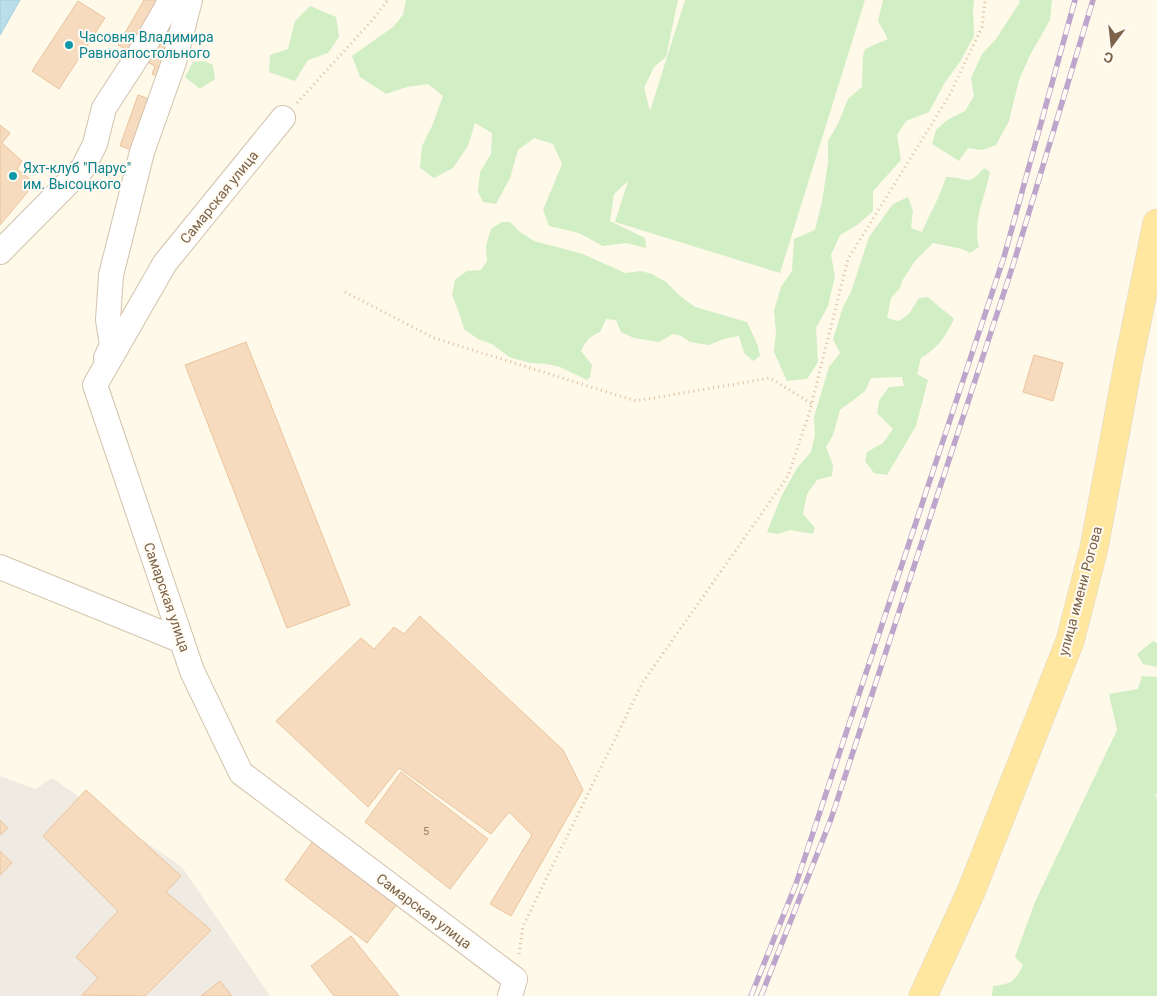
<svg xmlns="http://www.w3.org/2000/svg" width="1157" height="996" font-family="Roboto,sans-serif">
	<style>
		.industrial { fill: #efeae2 }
		.green { fill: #d1eec5 }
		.water { fill: #bbdeeb; stroke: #a0cddd }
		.building { fill: #f6dbbe; stroke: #eac49d }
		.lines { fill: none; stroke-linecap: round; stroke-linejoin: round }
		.minor-casing { stroke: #d3c2ad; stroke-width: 26 }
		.major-casing { stroke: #ddd6d0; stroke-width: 29 }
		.path { stroke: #dcbfa0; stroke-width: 3; stroke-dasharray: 1 4; stroke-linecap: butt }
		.minor { stroke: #fff; stroke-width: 24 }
		.major { stroke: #ffe7a0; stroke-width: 28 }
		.rail-casing { stroke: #bea5cb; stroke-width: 5.5 }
		.rail { stroke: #fffbf2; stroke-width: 4; stroke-dasharray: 11; stroke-linecap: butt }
		.culture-dot { fill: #0f9aa8; stroke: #fffbf2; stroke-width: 2 }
		.labels { text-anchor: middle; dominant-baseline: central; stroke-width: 4; stroke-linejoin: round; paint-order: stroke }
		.number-label { font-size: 11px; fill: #9a8066 }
		.culture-label { font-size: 14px; fill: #0d838f; stroke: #fffbf2; text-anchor: start }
		.street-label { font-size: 14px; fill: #7c6249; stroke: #fffbf2 }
	</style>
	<rect width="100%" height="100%" fill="#fef9e9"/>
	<path class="industrial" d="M0,776l35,13 17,-11 130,89 88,129h-270z"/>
	<g class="green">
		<path d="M406,0h272l-12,57 -12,10 -10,21 6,23 35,-111h180l-85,273 -165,-51 13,-41 -14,13 -4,27 35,17 1,10 -20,-5 -23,3 -24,-13 -30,-7 -6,-16 19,-46 -9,-20 -19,-6 -16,12 -8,28 -14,26 -13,-2 -5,-10 2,-20 11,-18 1,-21 -17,-10 -7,23 -15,22 -19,10 -14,-10 2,-22 10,-20 11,-30 -15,-12 -21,3 -21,7 -26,-17 -8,-21 41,-29 10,-12z"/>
		<path d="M883,0h91l-1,10 1,26 -13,24 -17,24 -15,28 -23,9 -9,14 4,25 -28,31v20l-17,15 -16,9 -9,20 4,21 -7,30 -12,22 2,34 -11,17 -20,2 -13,-29 2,-20 -2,-21 7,-24 11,-16 2,-32 21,-9 7,-28 6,-40v-21l10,-17 10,-25 14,-12 1,-31 2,-7 23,-10 -10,-18z"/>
		<path d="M1019,0h33l-2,20 -20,35 -11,25 -10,41 -13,24 -14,5 -14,-2 -9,13 -27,-17 4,-14 11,-10 18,-9 9,-15 -3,-18 11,-24 14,-15 24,-37z"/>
		<path d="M310,6l26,11 3,20 -11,16 -20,7 -13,21 -26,-9 1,-17 18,-6 7,-28z"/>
		<path d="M204,61l9,4 2,14 -15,10 -15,-12 8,-15z"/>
		<path d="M984,168l6,4c-5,26 -18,49 -11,75l-9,6 -8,-4 -29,-6 -18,18 -13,20 -2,7 -9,10 -4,20 12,3 10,-7 10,-16 9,-1c9,9 18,14 26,22 -9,18 -15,28 -33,39l-4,16 11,6 -12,46 -29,49 -13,-2 -9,-12 2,-9 16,-9 10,-14 -16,-16 2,-12 10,-14 15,-1 -2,-9 -31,1 -6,13 -25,19 -7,25 -7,12 7,18 -1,11 -15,4 -10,14 -4,20 12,14 -2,6 -23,-4 -12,4 -11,-2 14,-35 16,-29 14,-16 4,-18 -1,-17 15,-50 11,-14 -7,-14 10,-32 8,-15 18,-55 24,-33 15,-7 5,14 -2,17 11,4c8,-19 18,-35 24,-55 22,-1 20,12 38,-9z"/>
		<path d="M502,222h8l10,10 14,9 49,13 42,19 16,-2 11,3 14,8 13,13 16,12 52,15 11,24 2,10 -7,5 -9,-8 -5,-17 -15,3 -15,6 -19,-3 -9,-6 -8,-2 -14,8 -25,-4 -13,-6 -5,-12 -10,-1 -6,13c-10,4 -14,9 -19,19l11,14 -2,12 -3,3 -27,-13 -13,-3 -17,-1 -21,-6 -17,-13 -14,-5 -14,-10 -6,-19 -6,-15 3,-15 12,-9 14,-1 6,-9 -1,-15 5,-17z"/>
		<path d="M1153,641l4,2v24l-14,-3 -6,-10z"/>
		<path d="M1142,676l15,1v116l-2,3 2,1v199h-165l1,-10c19,-2 22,-5 30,-21l-8,-8 20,-55 82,-172 -8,-36 29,-5z"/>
	</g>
	<path class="water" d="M0,0h20l-20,35z"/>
	<g class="building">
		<path d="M144,0h21l-31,54 -16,-9z"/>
		<path d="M78,1l27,17 -46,71 -27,-18z"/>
		<path d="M167,25l9,6 -16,47 -8,-4 3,-8 -8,-4z"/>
		<path d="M138,95l14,5 -17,51 -15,-5z"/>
		<path d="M0,125l10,8 -8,10 20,18 -5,8 18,14 -35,42z"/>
		<path d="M246,342l104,263 -63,23 -102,-263z"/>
		<path d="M1034,355l29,8 -10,38 -30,-9z"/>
		<path d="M420,616l143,134 20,40 -72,126 -21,-12 42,-69 -23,-23 -18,22 -92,-66 -31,39 -92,-86 85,-83 13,11 20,-22 10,7z"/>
		<path d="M401,772l87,67 -38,50 -85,-67z"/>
		<path d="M86,790l95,86 -15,16 45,38 -66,66 -63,-1 16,-17 -22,-21 42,-46 -75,-75z"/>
		<path d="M0,820l8,8 -8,7z"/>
		<path d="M313,841l84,63 -30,39 -82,-63z"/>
		<path d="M0,851l12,12 -12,12z"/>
		<path d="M351,936l48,60h-65l-23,-30z"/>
		<path d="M220,981l12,15h-31z"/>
	</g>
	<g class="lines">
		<defs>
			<g id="minor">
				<path d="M283,118l-118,145 -70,122 97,286 49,102 274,206 -5,17"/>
				<path d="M0,252l83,-84 12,-24 9,-36 41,-63 22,-38 2,-7"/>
				<path d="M106,358l6,-13 -4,-25 3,-45 31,-123 32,-90 16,-62"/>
				<path d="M0,567l182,74"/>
			</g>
			<path id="major" d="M923,996l47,-102 100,-253 24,-93 34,-183 29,-142"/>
		</defs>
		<use href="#minor" class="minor-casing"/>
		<use href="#major" class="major-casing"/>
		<g class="path">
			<path d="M297,103l78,-86 13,-17"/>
			<path d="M345,292l89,46 202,63 134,-23 42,26"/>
			<path d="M519,954l4,-28 120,-244 145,-206 21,-62 39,-155 101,-163 33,-69 3,-27"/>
		</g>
		<use href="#minor" class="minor"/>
		<use href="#major" class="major"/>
		<defs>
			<g id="rail">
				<path d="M751,996l45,-112 208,-627 71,-257"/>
				<path d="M761,996l70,-177 183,-557 79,-262"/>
			</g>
		</defs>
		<use href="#rail" class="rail-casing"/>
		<use href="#rail" class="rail"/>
	</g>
	<g class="culture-dot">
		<circle cx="69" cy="45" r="5"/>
		<circle cx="13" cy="176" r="5"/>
	</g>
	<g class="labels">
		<g class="number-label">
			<text x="426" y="831">5</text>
		</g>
		<g class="culture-label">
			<text x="79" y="37">Часовня Владимира<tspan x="79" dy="16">Равноапостольного</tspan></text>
			<text x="23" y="168">Яхт-клуб "Парус"<tspan x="23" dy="16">им. Высоцкого</tspan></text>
		</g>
		<g class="street-label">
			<text transform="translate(219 197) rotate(-51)">Самарская улица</text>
			<text transform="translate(1080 591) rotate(-75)">улица имени Рогова</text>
			<text transform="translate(167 597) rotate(71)">Самарская улица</text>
			<text transform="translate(424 911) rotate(37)">Самарская улица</text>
		</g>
	</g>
	<g transform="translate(1112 45) rotate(195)" stroke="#fffbf2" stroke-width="4" paint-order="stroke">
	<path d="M0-4L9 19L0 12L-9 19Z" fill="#7c6249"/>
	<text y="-8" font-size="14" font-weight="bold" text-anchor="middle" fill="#7c6249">С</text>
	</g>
</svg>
